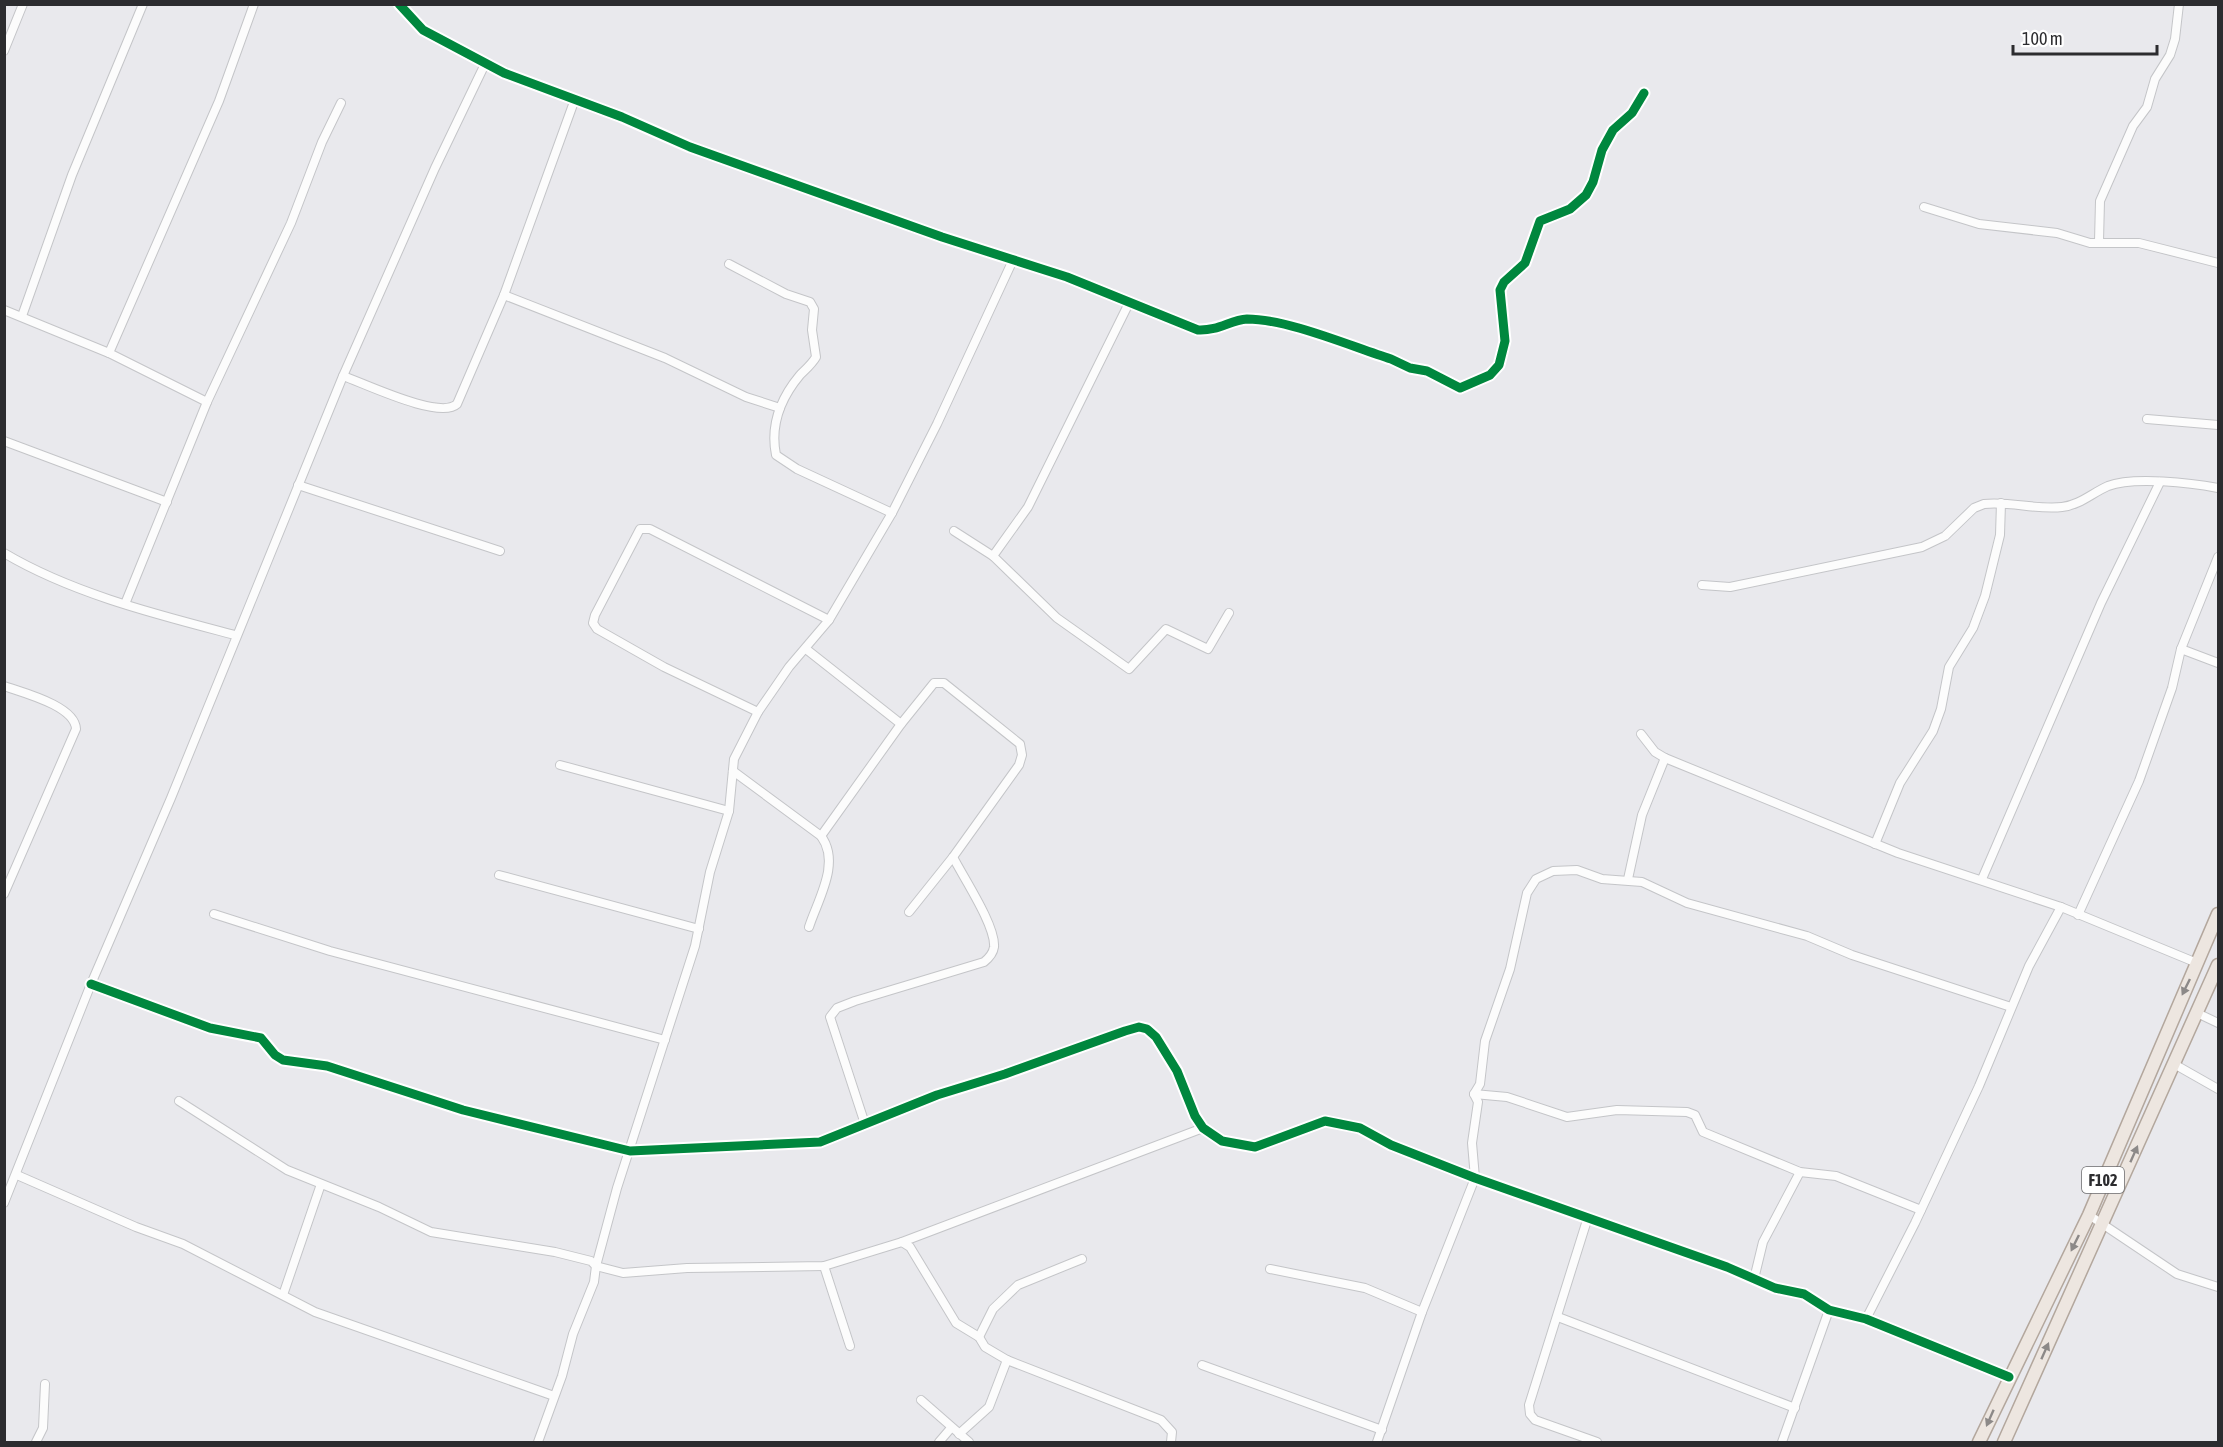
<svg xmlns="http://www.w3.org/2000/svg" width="2223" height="1447" font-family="'Asap Condensed',sans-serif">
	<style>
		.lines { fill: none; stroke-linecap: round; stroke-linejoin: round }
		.minor-casing { stroke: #c4c5c8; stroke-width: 10 }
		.primary-casing { stroke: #b3a79d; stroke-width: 15 }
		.minor { stroke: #fcfcfc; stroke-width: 8 }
		.primary { stroke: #ede6e0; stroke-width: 12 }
		.cycleway-casing { stroke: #fff; stroke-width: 13 }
		.cycleway { stroke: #00873e; stroke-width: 9 }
		.oneway { fill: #8c8988 }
		.labels { text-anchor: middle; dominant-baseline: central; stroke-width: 4.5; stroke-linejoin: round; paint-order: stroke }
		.shield { fill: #fff; stroke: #6b6b6d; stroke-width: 1.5 }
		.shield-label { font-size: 16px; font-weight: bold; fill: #2c2c2f }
	</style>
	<rect width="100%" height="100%" fill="#e9e9ed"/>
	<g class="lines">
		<defs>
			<g id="minor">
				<path d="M399,4l24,26 81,43 118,44 68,30 252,90 125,40 131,53c21,1 32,-10 49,-11 41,0 103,27 144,40l19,9 17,3 33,17 30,-13 9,-10 6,-24 -5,-51 4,-8 21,-19 15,-42 30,-12 16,-14 7,-13 9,-32 11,-20 19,-17 12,-20"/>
				<path d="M4,51l19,-47"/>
				<path d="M1924,207l55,17 78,9 33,10h49l79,20"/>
				<path d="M2099,241l1,-40 33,-75 14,-19 8,-28 15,-24 5,-16 4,-35"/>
				<path d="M729,264l57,30 24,8 4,7 -2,21 4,27c-4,7 -10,12 -16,18 -20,24 -30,50 -24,80l21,14 95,44"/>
				<path d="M504,295l161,63 81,39 34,11"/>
				<path d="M4,310l105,43 98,49"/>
				<path d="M22,316l50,-141 71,-171"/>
				<path d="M109,353l110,-252 35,-97"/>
				<path d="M343,376c23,8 97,44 114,28l47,-109 71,-196"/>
				<path d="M2147,419l71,6"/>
				<path d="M4,441l163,61"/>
				<path d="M298,485l202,66"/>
				<path d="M954,531l39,25 64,62 72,51 37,-40 42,20 21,-36"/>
				<path d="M4,553c69,41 155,62 231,82"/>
				<path d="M993,556l35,-49 101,-204"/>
				<path d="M1702,585l28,2 192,-40 23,-11 29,-28 10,-4c26,-3 52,6 78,3 18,-2 30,-14 46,-21 25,-10 84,-3 110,2"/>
				<path d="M125,604l82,-202 84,-179 31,-81 19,-39"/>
				<path d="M806,649l95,75"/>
				<path d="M2181,649l37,14"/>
				<path d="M4,686c20,7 71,20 72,43l-72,165"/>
				<path d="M758,712l-94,-45 -67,-38 -4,-6 2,-8 45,-86h10l179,91"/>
				<path d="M1641,734l14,18 10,6 233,95 163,54 136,56"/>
				<path d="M560,765l169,46"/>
				<path d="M733,771l88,65 80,-112 33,-41h10l76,61 2,11 -3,10 -66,92 -44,55"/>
				<path d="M1875,844l25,-61 33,-52 8,-22 8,-42 24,-39 12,-32 15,-61 1,-32"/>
				<path d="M499,875l200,54"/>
				<path d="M1628,879l14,-64 23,-57"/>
				<path d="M1982,879l119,-276 59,-121"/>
				<path d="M214,914l116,37 335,89"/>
				<path d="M2078,915l61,-134 33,-93 9,-39 37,-92"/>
				<path d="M809,927c9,-28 32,-64 12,-91"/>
				<path d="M91,984l119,44 51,10 14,17 8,5 44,6 136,44 167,41 190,-9 117,-47 68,-21 120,-43 14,-4 8,2 9,8 21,34 18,45 8,12 19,13 33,6 70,-26 35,7 31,17 84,33 252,89 48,21 29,6 25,16 37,9 143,58"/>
				<path d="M2197,1013l21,10"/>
				<path d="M2174,1064l44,25"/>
				<path d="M1474,1094l33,3 60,20 50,-7 70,2 8,3 8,17 97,40 36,4 85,34"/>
				<path d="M179,1101l108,69 92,37 52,25 124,20 36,9 5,5 27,7 64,-5 137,-2 78,-24 8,5 46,76 23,14 6,10 22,13 154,60 11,12 -1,10"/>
				<path d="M865,1124l-35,-107 7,-9 18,-7 129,-39c5,-4 9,-8 10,-15 2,-21 -31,-70 -41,-90"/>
				<path d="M17,1175l119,52 47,17 132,68 239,84"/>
				<path d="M4,1203l87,-219 80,-186 172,-422 92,-208 50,-104"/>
				<path d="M2089,1215l88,59 41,13"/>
				<path d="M1588,1217l-59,188 1,9 5,6 62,22"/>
				<path d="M902,1242l301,-114"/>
				<path d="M824,1266l26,80"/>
				<path d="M1270,1269l95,19 57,24"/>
				<path d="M1754,1279l9,-37 37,-70"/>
				<path d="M283,1295l38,-111"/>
				<path d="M1558,1317l237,91"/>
				<path d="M1866,1319l49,-96 64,-137 50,-120 32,-59"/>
				<path d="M979,1337l14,-28 25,-24 64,-26"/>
				<path d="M1202,1365l180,65"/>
				<path d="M921,1400l48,42"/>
				<path d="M959,1434l30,-27 18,-47"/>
				<path d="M36,1442l7,-14 2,-44"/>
				<path d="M538,1442l24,-66 11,-42 21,-52 2,-16 21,-78 78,-242 15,-74 19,-61 5,-52 24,-47 31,-45 40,-47 63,-107 45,-89 76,-164"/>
				<path d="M939,1442l12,-14"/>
				<path d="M1377,1442l45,-130 53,-134 -3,-35 6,-41 -4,-8 6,-10 5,-43 25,-72 17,-76 9,-14 17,-8 24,-1 25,9 40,3 45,21 120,33 45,19 159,52"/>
				<path d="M1782,1442l47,-132"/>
			</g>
			<g id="primary">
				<path d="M1979,1442l110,-227 129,-301"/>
				<path d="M2004,1442l214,-477"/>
			</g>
		</defs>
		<use href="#minor" class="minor-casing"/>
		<use href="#primary" class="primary-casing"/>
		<use href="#minor" class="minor"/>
		<use href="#primary" class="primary"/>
		<defs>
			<g id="cycleway">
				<path d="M399,4l24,26 81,43 118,44 68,30 252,90 125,40 131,53c21,1 32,-10 49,-11 41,0 103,27 144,40l19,9 17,3 33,17 30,-13 9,-10 6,-24 -5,-51 4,-8 21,-19 15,-42 30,-12 16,-14 7,-13 9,-32 11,-20 19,-17 12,-20"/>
				<path d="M91,984l119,44 51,10 14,17 8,5 44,6 136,44 167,41 190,-9 117,-47 68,-21 120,-43 14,-4 8,2 9,8 21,34 18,45 8,12 19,13 33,6 70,-26 35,7 31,17 84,33 252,89 48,21 29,6 25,16 37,9 143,58"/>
			</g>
		</defs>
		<use href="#cycleway" class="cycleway-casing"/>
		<use href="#cycleway" class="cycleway"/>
	</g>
	<defs><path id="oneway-solid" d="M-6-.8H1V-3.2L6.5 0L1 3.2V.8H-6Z" transform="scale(1.5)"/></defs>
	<g class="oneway">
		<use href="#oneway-solid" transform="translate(2186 987) rotate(116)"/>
		<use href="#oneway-solid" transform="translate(2134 1154) rotate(-66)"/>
		<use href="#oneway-solid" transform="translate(2075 1243) rotate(116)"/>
		<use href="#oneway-solid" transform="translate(2045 1351) rotate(-66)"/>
		<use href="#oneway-solid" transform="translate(1990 1418) rotate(114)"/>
	</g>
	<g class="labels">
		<rect class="shield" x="2082" y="1167" width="42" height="26" rx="4.5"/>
		<g class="shield-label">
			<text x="2103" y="1180">F102</text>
		</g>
	</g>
	<rect width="2223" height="1447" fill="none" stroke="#2c2c2f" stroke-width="12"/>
	<path d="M2013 45v9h144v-9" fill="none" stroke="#2c2c2f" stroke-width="3"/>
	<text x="2022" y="45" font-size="18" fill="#2c2c2f" stroke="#ffffff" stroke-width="4.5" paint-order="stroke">100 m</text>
</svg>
